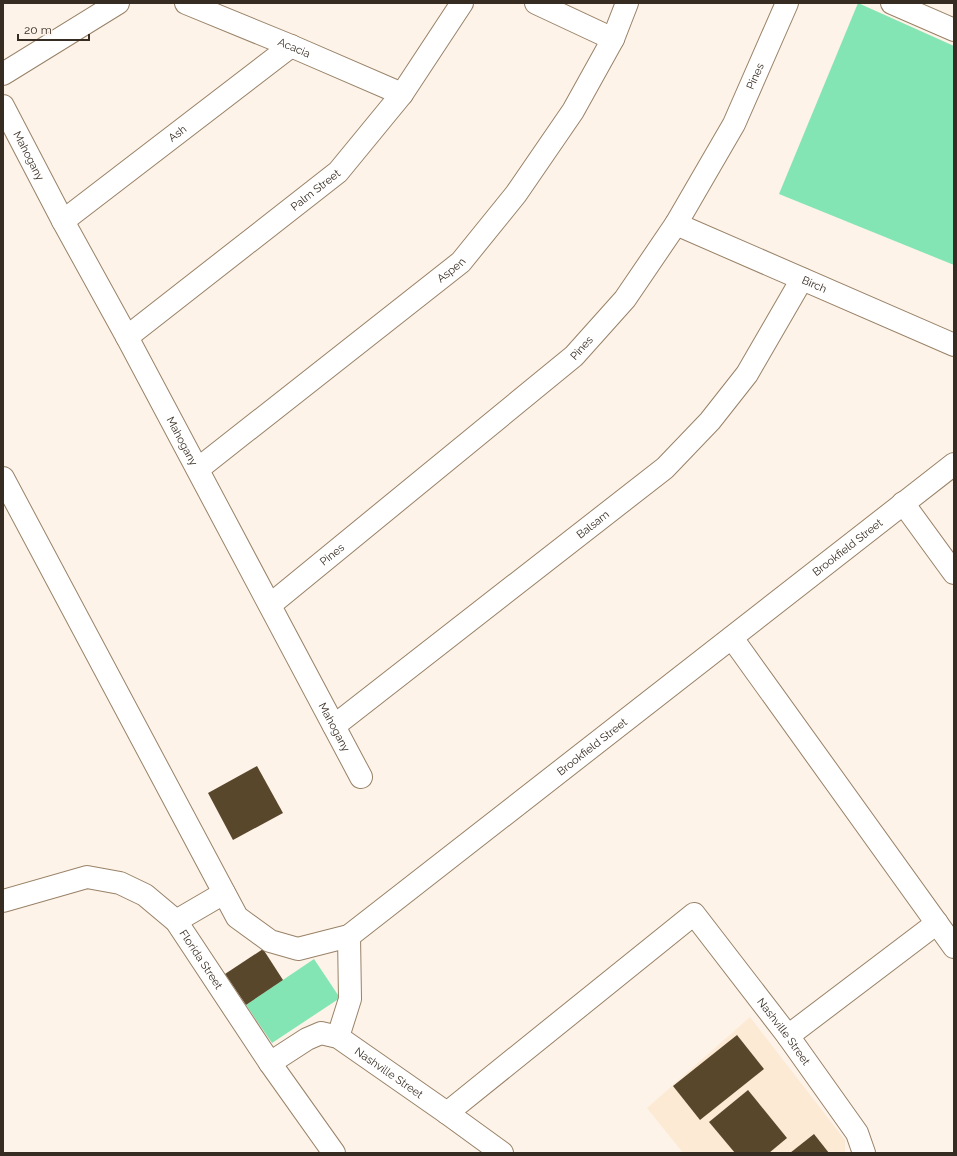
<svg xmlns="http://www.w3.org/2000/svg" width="957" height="1156" font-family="Raleway,sans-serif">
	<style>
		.built { fill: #fcead5 }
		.green { fill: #83e5b4 }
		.building { fill: #59472c }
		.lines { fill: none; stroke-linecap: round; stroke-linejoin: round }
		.minor-casing { stroke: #998268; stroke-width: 24 }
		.minor { stroke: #fff; stroke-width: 22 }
		.labels { text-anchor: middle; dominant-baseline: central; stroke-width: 4; stroke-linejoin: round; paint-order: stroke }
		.street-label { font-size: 11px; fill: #362c22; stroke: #fdf3e8 }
	</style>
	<rect width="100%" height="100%" fill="#fdf3e8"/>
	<path class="built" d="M750,1017l95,123v13h-162l-36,-45z"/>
	<g class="green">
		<path d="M858,3l96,43v219l-175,-71z"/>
		<path d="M314,959l26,39 -68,45 -26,-38z"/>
	</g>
	<g class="building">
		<path d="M257,766l26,47 -50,27 -25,-47z"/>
		<path d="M263,949l20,31 -37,25 -21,-31z"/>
		<path d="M737,1035l27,34 -64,51 -27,-34z"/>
		<path d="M748,1090l39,48 -18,15h-34l-26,-31z"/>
		<path d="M814,1134l15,19h-39z"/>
	</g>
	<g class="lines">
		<defs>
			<g id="minor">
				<path id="s1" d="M186,3l105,43 111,48"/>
				<path d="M536,3l77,36"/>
				<path d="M892,3l62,27"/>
				<path d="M3,74l115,-71"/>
				<path id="s2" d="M3,106l60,115 64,116 234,440"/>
				<path id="s3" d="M63,221l228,-175"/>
				<path id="s4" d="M676,224l278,121"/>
				<path id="s5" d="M127,337l211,-165 64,-78 60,-91"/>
				<path id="s6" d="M198,469l263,-207 55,-68 57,-83 40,-72 14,-36"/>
				<path id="s7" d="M3,478l234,439 33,24 28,8 51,-13 605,-472"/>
				<path d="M903,503l51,70"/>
				<path id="s8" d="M270,605l304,-249 51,-57 51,-75 58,-100 53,-121"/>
				<path d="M732,638l222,309"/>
				<path id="s9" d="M334,726l331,-258 45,-47 37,-47 55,-95"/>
				<path id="s10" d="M3,901l84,-24 33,6 25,12 31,26 94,142 64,90"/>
				<path d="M176,921l48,-28"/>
				<path d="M788,1036l149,-113"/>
				<path d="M338,1037l12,-38 -1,-63"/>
				<path id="s11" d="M270,1063l37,-24 14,-6 17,4 109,76 55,40"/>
				<path id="s12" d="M447,1113l247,-199 94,122 69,97 7,20"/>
			</g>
		</defs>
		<use href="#minor" class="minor-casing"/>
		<use href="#minor" class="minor"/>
	</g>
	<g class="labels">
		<g class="street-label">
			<text stroke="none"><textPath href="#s1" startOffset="117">Acacia</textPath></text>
			<text stroke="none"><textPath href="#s8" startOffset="728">Pines</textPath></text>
			<text stroke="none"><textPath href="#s3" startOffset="144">Ash</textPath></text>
			<text stroke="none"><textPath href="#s2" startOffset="56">Mahogany</textPath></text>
			<text stroke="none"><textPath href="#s5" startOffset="239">Palm Street</textPath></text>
			<text stroke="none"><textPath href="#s6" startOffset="322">Aspen</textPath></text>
			<text stroke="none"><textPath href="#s4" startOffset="151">Birch</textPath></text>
			<text stroke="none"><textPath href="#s8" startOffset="404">Pines</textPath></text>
			<text stroke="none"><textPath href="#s2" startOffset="380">Mahogany</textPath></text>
			<text stroke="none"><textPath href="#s9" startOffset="328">Balsam</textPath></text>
			<text stroke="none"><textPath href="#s7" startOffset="1252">Brookfield Street</textPath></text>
			<text stroke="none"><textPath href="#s8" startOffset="80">Pines</textPath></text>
			<text stroke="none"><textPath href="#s2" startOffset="704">Mahogany</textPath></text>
			<text stroke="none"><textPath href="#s7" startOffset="928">Brookfield Street</textPath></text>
			<text stroke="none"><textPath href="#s10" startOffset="235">Florida Street</textPath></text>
			<text stroke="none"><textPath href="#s12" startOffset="465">Nashville Street</textPath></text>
			<text stroke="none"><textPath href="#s11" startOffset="139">Nashville Street</textPath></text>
		</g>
	</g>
	<rect width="957" height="1156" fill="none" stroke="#362c22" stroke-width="8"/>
	<path d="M18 34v6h71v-6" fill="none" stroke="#362c22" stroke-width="2"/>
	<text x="24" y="34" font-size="12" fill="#362c22" stroke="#fdf3e8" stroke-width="3" paint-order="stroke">20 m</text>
</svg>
